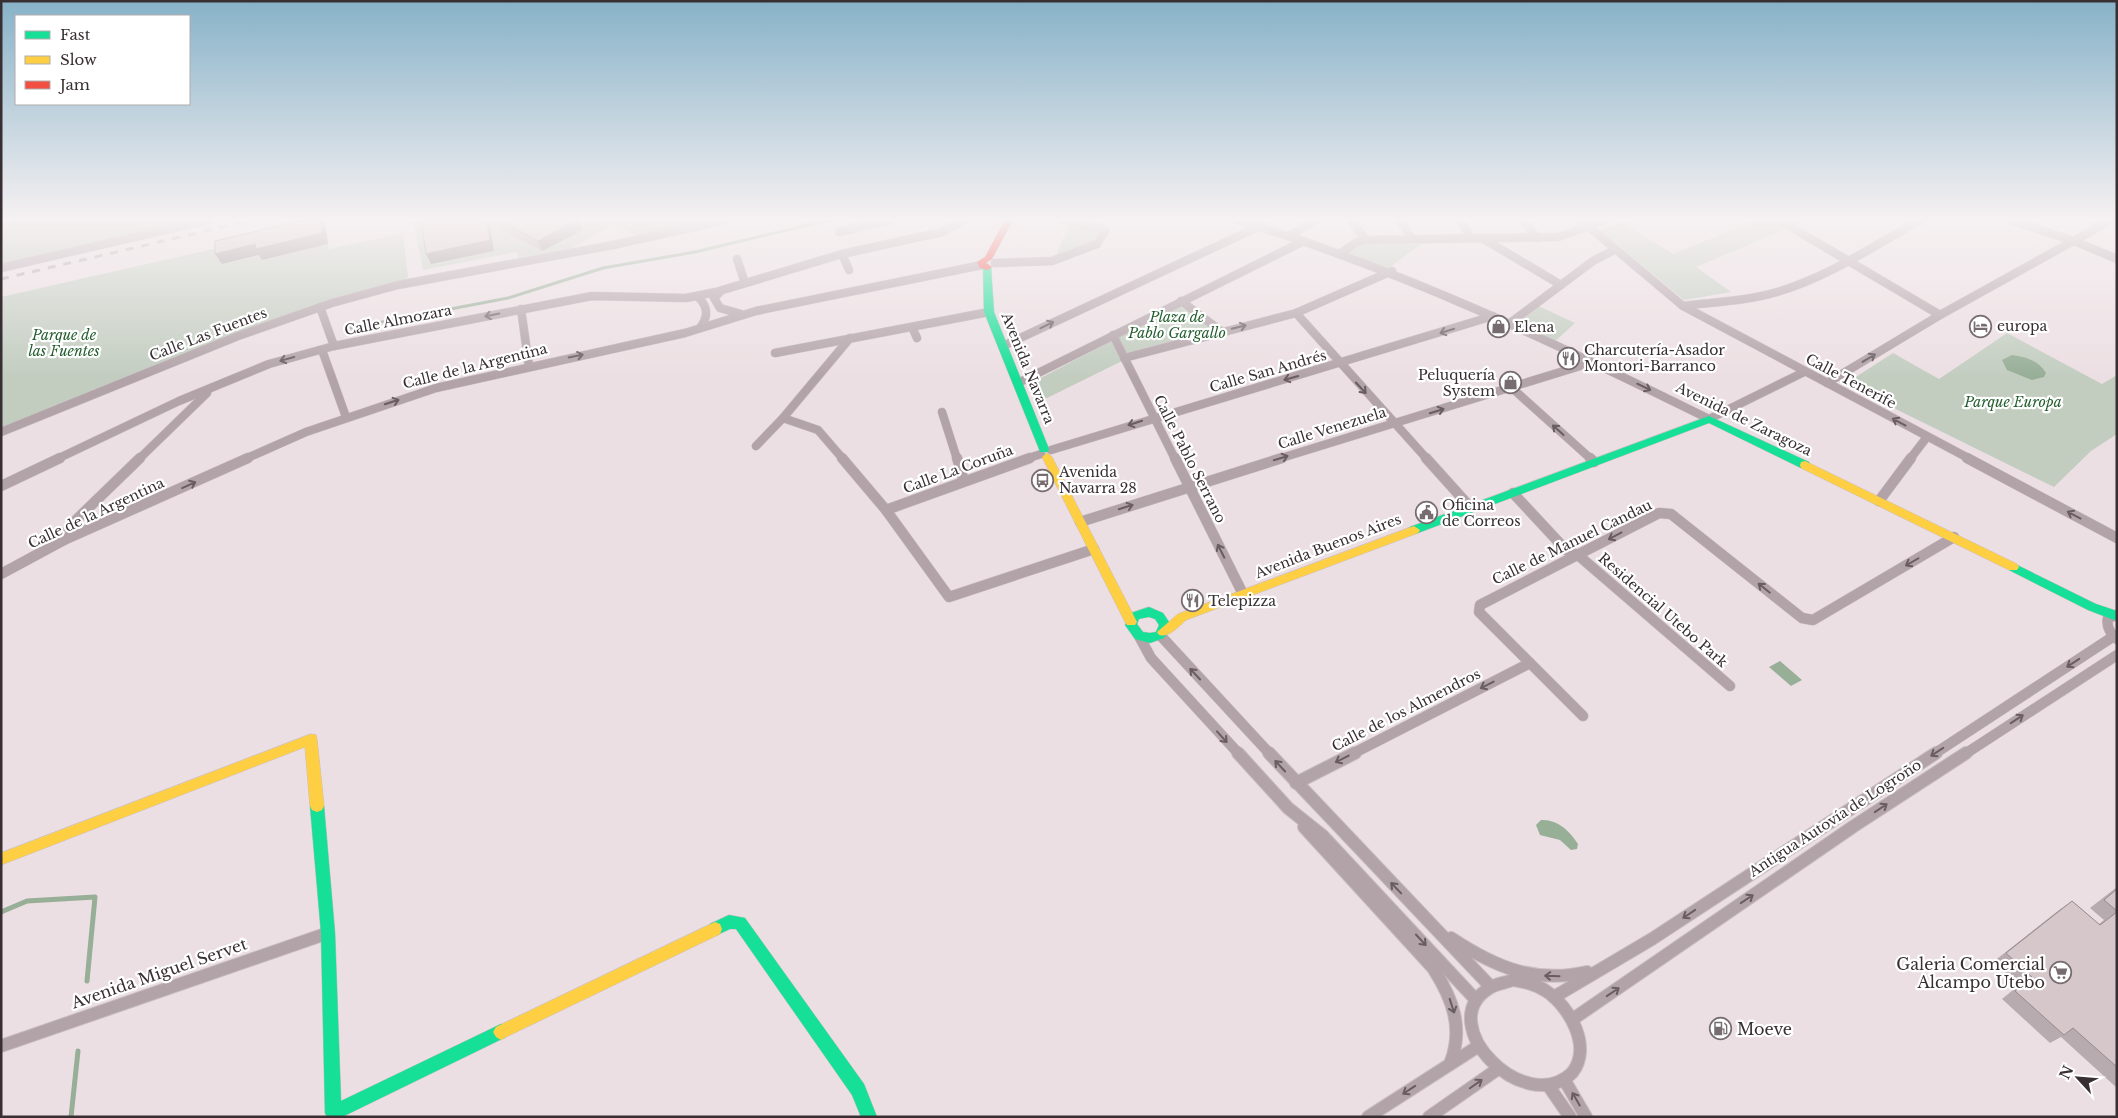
<svg xmlns="http://www.w3.org/2000/svg" width="2118" height="1118" font-family="'Libre Baskerville',serif">
	<style>
		.green { fill: #c2cdc0 }
		.water { fill: #97ae97 }
		.lines { fill: none; stroke-linecap: round; stroke-linejoin: round }
		.stream-far1 { stroke: #97ae97; stroke-width: 3 }
		.stream { stroke: #97ae97; stroke-width: 5 }
		.street-far2-casing { stroke: #c7bdc0; stroke-width: 9 }
		.street-far1-casing { stroke: #c7bdc0; stroke-width: 11 }
		.street-casing { stroke: #c7bdc0; stroke-width: 14 }
		.fast-casing { stroke: #c7bdc0; stroke-width: 1 }
		.slow-casing { stroke: #c7bdc0; stroke-width: 1 }
		.jam-casing { stroke: #c7bdc0; stroke-width: 1 }
		.street-far2 { stroke: #b2a3a8; stroke-width: 8 }
		.street-far1 { stroke: #b2a3a8; stroke-width: 10 }
		.street { stroke: #b2a3a8; stroke-width: 12 }
		.fast { fill: #16e098; fill-rule: evenodd }
		.slow { fill: #ffcf43; fill-rule: evenodd }
		.jam { fill: #f24e42; fill-rule: evenodd }
		.rail { stroke: #b0a4a7; stroke-width: 3; stroke-dasharray: 8 8; stroke-linecap: butt }
		.wall { fill: #b8abaf }
		.shaded-wall { fill: #968b8e }
		.building { fill: #d6c7cb; stroke: #968b8e }
		.oneway { stroke: #695d61 }
		.labels { text-anchor: middle; dominant-baseline: central; stroke-width: 4.5; stroke-linejoin: round; paint-order: stroke }
		.park-label { font-size: 14px; font-style: italic; fill: #245e2f; stroke: #fff }
		.street-label { font-size: 14px; fill: #382f32; stroke: #fff }
		.poi-label { font-size: 14px; fill: #382f32; stroke: #fff; text-anchor: start }
		.near-poi-label { font-size: 16px; fill: #382f32; stroke: #fff; text-anchor: end }
		.near-street-label { font-size: 16px; fill: #382f32; stroke: #fff }
	</style>
	<rect width="100%" height="100%" fill="#ecdfe3"/>
	<g class="green">
		<path d="M1,220h189l-189,45z"/>
		<path d="M413,220h290l-65,16 -25,-11 -41,23 -54,10 -1,-6 -94,18z"/>
		<path d="M1757,220h50l-111,47 35,25 -47,8 -84,-70 22,-8 51,32z"/>
		<path d="M1070,223l30,7 -8,12 -37,15z"/>
		<path d="M403,233l5,44 -10,8 -66,18 -331,129v-135l221,-50 1,17 38,-9 1,5 45,-11v-3l21,-2 1,5z"/>
		<path d="M1429,239l-42,30 -46,-16 16,-11z"/>
		<path d="M1534,304l41,19 -22,20 -43,-20z"/>
		<path d="M1179,306l36,24 -95,32 -77,38 -10,-18z"/>
		<path d="M2007,333l95,51 15,-9v59l-26,17 -37,36 -209,-103 48,-31 46,26z"/>
	</g>
	<g class="water">
		<path d="M2012,355c14,2 26,5 34,18l-2,4 -12,3 -25,-10 -5,-10z"/>
		<path d="M1780,661l22,19 -11,6 -22,-19z"/>
		<path d="M1541,820c16,-1 29,11 37,24l-1,5 -6,1 -11,-10 -20,-5 -4,-10z"/>
	</g>
	<g class="lines">
		<path class="stream-far1" d="M351,328l157,-30 95,-30 92,-16 134,-32"/>
		<g class="stream">
			<path d="M1,912l26,-11 68,-4 -8,84"/>
			<path d="M71,1117l7,-66"/>
		</g>
		<defs>
			<g id="street-far2">
				<path d="M1238,220c164,50 317,123 471,199l95,-47"/>
				<path d="M1351,220l15,20"/>
				<path d="M1400,220l12,19"/>
				<path d="M1460,220l11,18"/>
				<path d="M1523,220l14,18"/>
				<path d="M1581,220l102,86 287,153"/>
				<path d="M1779,220l161,95"/>
				<path d="M2010,220l64,21 43,18"/>
				<path d="M839,232l51,-12"/>
				<path d="M1289,236l26,-16"/>
				<path d="M1482,238l79,47"/>
				<path d="M1341,253l16,-11 9,-2 192,-3 46,-17"/>
				<path d="M842,254l7,16"/>
				<path d="M737,259l8,24"/>
				<path d="M995,263l57,-2 45,-17 8,-14 -41,-10"/>
				<path d="M1,268l207,-48"/>
				<path d="M721,291l-7,7 6,10 21,6"/>
				<path d="M697,296c11,10 12,20 3,32"/>
				<path d="M1181,301l40,30"/>
				<path d="M1683,306c31,-4 64,-5 94,-14 51,-15 97,-46 143,-72"/>
				<path d="M320,307l14,39"/>
				<path d="M521,309l8,57"/>
				<path d="M1296,313l131,146"/>
				<path d="M1510,323l83,-62 21,-11"/>
				<path d="M912,327l5,11"/>
				<path d="M1113,335l62,124"/>
				<path d="M1003,346l257,-120"/>
				<path d="M322,350l24,67"/>
				<path d="M775,353l214,-41"/>
				<path d="M1124,358l172,-45 96,-42"/>
				<path d="M1018,383l286,-142"/>
				<path d="M1827,383l113,-68 171,-95"/>
				<path d="M1512,388l79,71"/>
				<path d="M942,412l15,47"/>
				<path d="M783,418l35,12 25,29"/>
				<path d="M1,432l237,-96 94,-33 66,-18 215,-40 112,-25"/>
				<path d="M756,446l27,-28 67,-80"/>
				<path d="M1051,450l442,-134"/>
				<path d="M57,459l122,-58 90,-37 65,-18 258,-50 94,2 30,-6 126,-38 100,-22 22,-12"/>
				<path d="M139,459l68,-66"/>
				<path d="M245,459l61,-27 130,-44 249,-55 71,-22 226,-46"/>
				<path d="M1026,459l15,-5"/>
				<path d="M1278,459l315,-97"/>
				<path d="M1910,459l17,-22"/>
			</g>
			<g id="street-far1">
				<path d="M842,458l44,52 63,87 145,-48"/>
				<path d="M957,458l7,23"/>
				<path d="M1175,458l68,136"/>
				<path d="M1426,458l45,50"/>
				<path d="M1590,458l4,4"/>
				<path d="M1967,458l150,80"/>
				<path d="M1,486l59,-28"/>
				<path d="M1513,493l53,57 12,5 152,131"/>
				<path d="M1879,501l32,-43"/>
				<path d="M886,510l144,-52"/>
				<path d="M1080,522l202,-64"/>
				<path d="M64,540l5,-12 8,-9 63,-61"/>
				<path d="M1,574l63,-34 184,-82"/>
				<path d="M2117,615l-9,3c-2,9 2,15 9,21"/>
				<path d="M1160,635l110,119"/>
				<path d="M1139,636l12,22 88,96"/>
				<path d="M1583,716l-104,-104 1,-7 179,-92 12,1 131,104 11,2 141,-83"/>
				<path d="M1352,754l178,-91"/>
				<path d="M1934,754l180,-118"/>
				<path d="M1965,754l152,-99"/>
			</g>
			<g id="street">
				<path d="M1238,753l50,55 35,28 153,164"/>
				<path d="M1269,753l221,233"/>
				<path d="M1296,783l59,-30"/>
				<path d="M1304,827l129,141c20,31 31,61 17,96"/>
				<path d="M1451,938c44,29 83,46 136,34"/>
				<path d="M1513,980c11,2 23,4 33,11 23,15 47,56 26,82 -48,45 -139,-49 -84,-84 6,-5 17,-6 25,-9z"/>
				<path d="M1554,997l98,-58 284,-186"/>
				<path d="M1573,1019l281,-193 112,-73"/>
				<path d="M1,1046l327,-113"/>
				<path d="M1565,1081l21,36"/>
				<path d="M1550,1088l20,29"/>
				<path d="M1368,1117l109,-70"/>
				<path d="M1429,1117l66,-46"/>
			</g>
			<g id="fast">
				<path d="M987,264l4,3 3,45 55,137 -1,3h-8l-1,-3 -55,-137 -1,-45z"/>
				<path d="M1709,416l100,46 1,3 -1,3h-8l-92,-45 -291,110 -4,1 -6,-4 2,-3z"/>
				<path d="M2013,563l83,41 21,7v8l-3,1 -26,-10 -79,-40 -2,-3 2,-3z"/>
				<path d="M1149,607l14,6 8,12 -7,13 -14,5 -15,-4 -10,-14 6,-12zM1149,617l6,2 4,6 -3,7 -6,1 -7,-1 -6,-8 2,-5z"/>
				<path d="M317,800l5,2 2,4 11,127 6,168 160,-77 5,3 3,5 -3,5 -164,80h-15l-2,-4 -4,-180 -11,-127 2,-4z"/>
				<path d="M729,915l16,3 119,166 13,33h-16l-9,-22 -116,-166h-6l-15,7 -5,-2 -2,-5 2,-5z"/>
			</g>
			<g id="slow">
				<path d="M1047,453l5,4 85,165 -2,3h-8l-2,-3 -83,-165z"/>
				<path d="M1805,461l212,103 2,3 -2,3h-8l-208,-102 -1,-3 1,-3z"/>
				<path d="M1414,526l6,4 -2,3 -232,87c-7,6 -17,18 -27,15l-2,-3 21,-18z"/>
				<path d="M311,734l5,1 1,4 7,67 -2,4 -5,2 -5,-2 -2,-4 -5,-59 -304,118v-12z"/>
				<path d="M715,922l5,2 2,5 -2,5 -214,103 -5,3 -5,-3 -3,-5 3,-5z"/>
			</g>
			<path id="jam" d="M1005,220h8l-21,39 -6,4 6,4 -4,3 -8,-2 -3,-6 8,-5z"/>
		</defs>
		<use href="#street-far2" class="street-far2-casing"/>
		<use href="#street-far1" class="street-far1-casing"/>
		<use href="#street" class="street-casing"/>
		<use href="#fast" class="fast-casing"/>
		<use href="#slow" class="slow-casing"/>
		<use href="#jam" class="jam-casing"/>
		<use href="#street-far2" class="street-far2"/>
		<use href="#street-far1" class="street-far1"/>
		<use href="#street" class="street"/>
		<use href="#fast" class="fast"/>
		<use href="#slow" class="slow"/>
		<use href="#jam" class="jam"/>
		<path class="rail" d="M1,279l252,-59"/>
	</g>
	<g class="wall">
		<path d="M499,220h81l3,10 -41,21 -39,-21z"/>
		<path d="M2117,887v201l-56,-51 -11,6 -48,-44 17,-14 -26,-23 66,-52 13,-9 27,23 5,-4 -14,-12z"/>
	</g>
	<g class="shaded-wall">
		<path d="M321,220h1l4,7 2,17 -66,16 -3,-5 -37,9 -7,-10z"/>
		<path d="M486,220h3l5,31 -63,13 -5,-10z"/>
		<path d="M577,220h3l3,10 -41,21 -4,-10z"/>
	</g>
	<g class="building">
		<path d="M304,220h17l1,13 -66,16 -1,-5 -40,10v-13z"/>
		<path d="M421,220h65l4,20 -64,14z"/>
		<path d="M500,220h77l-39,21z"/>
		<path d="M2117,889v22l-13,-11z"/>
		<path d="M2072,901l28,24 17,-13v155l-44,-39 -9,7 -49,-44 17,-14 -26,-24z"/>
	</g>
	<defs><path id="oneway-shaft" d="M-6 0H5M1.5-3L5.5 0L1.5 3" fill="none" stroke-width="1.6" stroke-linecap="round" stroke-linejoin="round" transform="scale(1.25)"/></defs>
	<g class="oneway">
		<use href="#oneway-shaft" transform="translate(492 315) rotate(168)"/>
		<use href="#oneway-shaft" transform="translate(1047 325) rotate(-26)"/>
		<use href="#oneway-shaft" transform="translate(1239 327) rotate(-14)"/>
		<use href="#oneway-shaft" transform="translate(1447 331) rotate(163)"/>
		<use href="#oneway-shaft" transform="translate(576 356) rotate(-12)"/>
		<use href="#oneway-shaft" transform="translate(1869 358) rotate(-31)"/>
		<use href="#oneway-shaft" transform="translate(287 359) rotate(165)"/>
		<use href="#oneway-shaft" transform="translate(1291 378) rotate(164)"/>
		<use href="#oneway-shaft" transform="translate(1644 387) rotate(26)"/>
		<use href="#oneway-shaft" transform="translate(1361 388) rotate(47)"/>
		<use href="#oneway-shaft" transform="translate(392 402) rotate(-18)"/>
		<use href="#oneway-shaft" transform="translate(1437 411) rotate(-17)"/>
		<use href="#oneway-shaft" transform="translate(1899 422) rotate(-152)"/>
		<use href="#oneway-shaft" transform="translate(1135 423) rotate(162)"/>
		<use href="#oneway-shaft" transform="translate(1558 430) rotate(-138)"/>
		<use href="#oneway-shaft" transform="translate(1281 458) rotate(-17)"/>
		<use href="#oneway-shaft" transform="translate(189 485) rotate(-24)"/>
		<use href="#oneway-shaft" transform="translate(1126 507) rotate(-18)"/>
		<use href="#oneway-shaft" transform="translate(2074 515) rotate(-152)"/>
		<use href="#oneway-shaft" transform="translate(1615 536) rotate(152)"/>
		<use href="#oneway-shaft" transform="translate(1221 551) rotate(-117)"/>
		<use href="#oneway-shaft" transform="translate(1912 562) rotate(150)"/>
		<use href="#oneway-shaft" transform="translate(1764 588) rotate(-141)"/>
		<use href="#oneway-shaft" transform="translate(2073 663) rotate(147)"/>
		<use href="#oneway-shaft" transform="translate(1195 674) rotate(-133)"/>
		<use href="#oneway-shaft" transform="translate(1487 685) rotate(153)"/>
		<use href="#oneway-shaft" transform="translate(2017 719) rotate(-33)"/>
		<use href="#oneway-shaft" transform="translate(1222 737) rotate(48)"/>
		<use href="#oneway-shaft" transform="translate(1937 752) rotate(147)"/>
		<use href="#oneway-shaft" transform="translate(1342 759) rotate(153)"/>
		<use href="#oneway-shaft" transform="translate(1280 766) rotate(-133)"/>
		<use href="#oneway-shaft" transform="translate(1881 808) rotate(-34)"/>
		<use href="#oneway-shaft" transform="translate(1396 888) rotate(-134)"/>
		<use href="#oneway-shaft" transform="translate(1747 899) rotate(-34)"/>
		<use href="#oneway-shaft" transform="translate(1689 914) rotate(146)"/>
		<use href="#oneway-shaft" transform="translate(1421 940) rotate(47)"/>
		<use href="#oneway-shaft" transform="translate(1552 976) rotate(-178)"/>
		<use href="#oneway-shaft" transform="translate(1613 992) rotate(-34)"/>
		<use href="#oneway-shaft" transform="translate(1452 1006) rotate(72)"/>
		<use href="#oneway-shaft" transform="translate(1476 1084) rotate(-35)"/>
		<use href="#oneway-shaft" transform="translate(1409 1090) rotate(147)"/>
		<use href="#oneway-shaft" transform="translate(1576 1099) rotate(-120)"/>
	</g>
	<linearGradient id="sky" x2="0" y2="1"><stop stop-color="#87b2c8"/><stop offset="0.58" stop-color="#f6f1f2"/><stop offset="1" stop-color="#f6f1f2" stop-opacity="0"/></linearGradient>
	<rect width="2118" height="377" fill="url(#sky)"/>
	<defs>
		<symbol id="hotel-ring" viewBox="-11 -11 22 22"><circle r="9.5" fill="#fff" stroke="#776d70" stroke-width="1.5"/><path d="M-6-4.5h1.5V1H6V5H4.5V3h-9V5H-6ZM-4 0a1.8 1.8 0 1 1 3.6 0ZM.5 0V-2.5h3Q6-2.5 6 0Z" fill="#776d70"/></symbol>
		<symbol id="shop-ring" viewBox="-11 -11 22 22"><circle r="9.5" fill="#fff" stroke="#776d70" stroke-width="1.5"/><path d="M-5-2.5h2.3a2.7 3.5 0 0 1 5.4 0H5L5.5 6h-11ZM-1.5-2.5h3a1.5 2.3 0 0 0-3 0Z" fill="#776d70"/></symbol>
		<symbol id="restaurant-ring" viewBox="-11 -11 22 22"><circle r="9.5" fill="#fff" stroke="#776d70" stroke-width="1.5"/><path d="M-5-6h1v4h1v-4h1v4h1v-4h1v5L-1.5 .5V6h-2V.5L-5-1ZM5-6V6H3V1.5H1.5Q1.5-4 5-6Z" fill="#776d70"/></symbol>
		<symbol id="bus-ring" viewBox="-11 -11 22 22"><circle r="9.5" fill="#fff" stroke="#776d70" stroke-width="1.5"/><path d="M-5-6H5V4H4V6H2V4H-2V6H-4V4H-5ZM-3.5-4V0h7V-4ZM-3.5 1.2v1.5H-2V1.2ZM2 1.2v1.5H3.5V1.2Z" fill="#776d70"/></symbol>
		<symbol id="civic-ring" viewBox="-11 -11 22 22"><circle r="9.5" fill="#fff" stroke="#776d70" stroke-width="1.5"/><path d="M-.6-6.5H3V-4.5H.6V-3L4-1V1h2V6H-6V1h2V-1L-.6-3ZM-1.2 2.5V6h2.4V2.5Z" fill="#776d70"/></symbol>
		<symbol id="supermarket-ring" viewBox="-11 -11 22 22"><circle r="9.5" fill="#fff" stroke="#776d70" stroke-width="1.5"/><path d="M-6-5.5h2.5l.6 2H6L4.5 2H-2.5L-4.4-4H-6ZM-1.5 3.2a1.3 1.3 0 1 0 .1 0ZM3 3.2a1.3 1.3 0 1 0 .1 0Z" fill="#776d70"/></symbol>
		<symbol id="fuel-ring" viewBox="-11 -11 22 22"><circle r="9.5" fill="#fff" stroke="#776d70" stroke-width="1.5"/><path d="M-5.5-6h7V0h2V4h1.3V-2.5L3-4.5l.8-.8L6-3V5H2.5V1h-1V6h-7ZM-4.2-4.7v3.2H.2V-4.7Z" fill="#776d70"/></symbol>
	</defs>
	<g fill-rule="evenodd">
		<use href="#hotel-ring" x="1968" y="314" width="25" height="25"/>
		<use href="#shop-ring" x="1486" y="314" width="25" height="25"/>
		<use href="#restaurant-ring" x="1556" y="346" width="25" height="25"/>
		<use href="#shop-ring" x="1498" y="370" width="25" height="25"/>
		<use href="#bus-ring" x="1030" y="468" width="25" height="25"/>
		<use href="#civic-ring" x="1414" y="500" width="25" height="25"/>
		<use href="#restaurant-ring" x="1180" y="588" width="25" height="25"/>
		<use href="#supermarket-ring" x="2048" y="960" width="25" height="25"/>
		<use href="#fuel-ring" x="1708" y="1016" width="25" height="25"/>
	</g>
	<g class="labels">
		<g class="park-label">
			<text x="1177" y="317">Plaza de<tspan x="1177" dy="16">Pablo Gargallo</tspan></text>
			<text x="64" y="335">Parque de<tspan x="64" dy="16">las Fuentes</tspan></text>
			<text x="2013" y="402">Parque Europa</text>
		</g>
		<g class="street-label">
			<text transform="translate(398 320) rotate(-11)">Calle Almozara</text>
			<text transform="translate(208 334) rotate(-21)">Calle Las Fuentes</text>
			<text transform="translate(475 366) rotate(-14)">Calle de la Argentina</text>
			<text transform="translate(1028 368) rotate(68)">Avenida Navarra</text>
			<text transform="translate(1268 371) rotate(-16)">Calle San Andrés</text>
			<text transform="translate(1851 381) rotate(28)">Calle Tenerife</text>
			<text transform="translate(1744 419) rotate(26)">Avenida de Zaragoza</text>
			<text transform="translate(1332 428) rotate(-17)">Calle Venezuela</text>
			<text transform="translate(1190 459) rotate(63)">Calle Pablo Serrano</text>
			<text transform="translate(958 469) rotate(-20)">Calle La Coruña</text>
			<text transform="translate(96 513) rotate(-25)">Calle de la Argentina</text>
			<text transform="translate(1572 542) rotate(-26)">Calle de Manuel Candau</text>
			<text transform="translate(1328 546) rotate(-21)">Avenida Buenos Aires</text>
			<text transform="translate(1663 610) rotate(41)">Residencial Utebo Park</text>
			<text transform="translate(1406 710) rotate(-27)">Calle de los Almendros</text>
			<text transform="translate(1835 818) rotate(-33)">Antigua Autovía de Logroño</text>
		</g>
		<g class="poi-label">
			<text x="1997" y="326">europa</text>
			<text x="1514" y="327">Elena</text>
			<text x="1584" y="350">Charcutería-Asador<tspan x="1584" dy="16">Montori-Barranco</tspan></text>
			<text x="1495" y="375" text-anchor="end">Peluquería<tspan x="1495" dy="16">System</tspan></text>
			<text x="1059" y="472">Avenida<tspan x="1059" dy="16">Navarra 28</tspan></text>
			<text x="1442" y="505">Oficina<tspan x="1442" dy="16">de Correos</tspan></text>
			<text x="1208" y="601">Telepizza</text>
		</g>
		<g class="near-poi-label">
			<text x="2045" y="964">Galeria Comercial<tspan x="2045" dy="18">Alcampo Utebo</tspan></text>
			<text x="1737" y="1029" text-anchor="start">Moeve</text>
		</g>
		<g class="near-street-label">
			<text transform="translate(159 973) rotate(-19)">Avenida Miguel Servet</text>
		</g>
	</g>
	<rect width="2118" height="1118" fill="none" stroke="#382f32" stroke-width="5"/>
	<rect x="15" y="15" width="175" height="90" fill="#ffffff" stroke="#afacad"/>
	<rect x="25" y="31" width="25" height="8" fill="#16e098" stroke="#afacad"/>
	<text x="60" y="40" font-size="15" fill="#382f32">Fast</text>
	<rect x="25" y="56" width="25" height="8" fill="#ffcf43" stroke="#afacad"/>
	<text x="60" y="65" font-size="15" fill="#382f32">Slow</text>
	<rect x="25" y="81" width="25" height="8" fill="#f24e42" stroke="#afacad"/>
	<text x="60" y="90" font-size="15" fill="#382f32">Jam</text>
	<g transform="translate(2078 1078) rotate(296)" stroke="#ffffff" stroke-width="4" paint-order="stroke">
	<path d="M0-4L9 19L0 12L-9 19Z" fill="#382f32"/>
	<text y="-8" font-size="14" font-weight="bold" text-anchor="middle" fill="#382f32">N</text>
	</g>
</svg>
